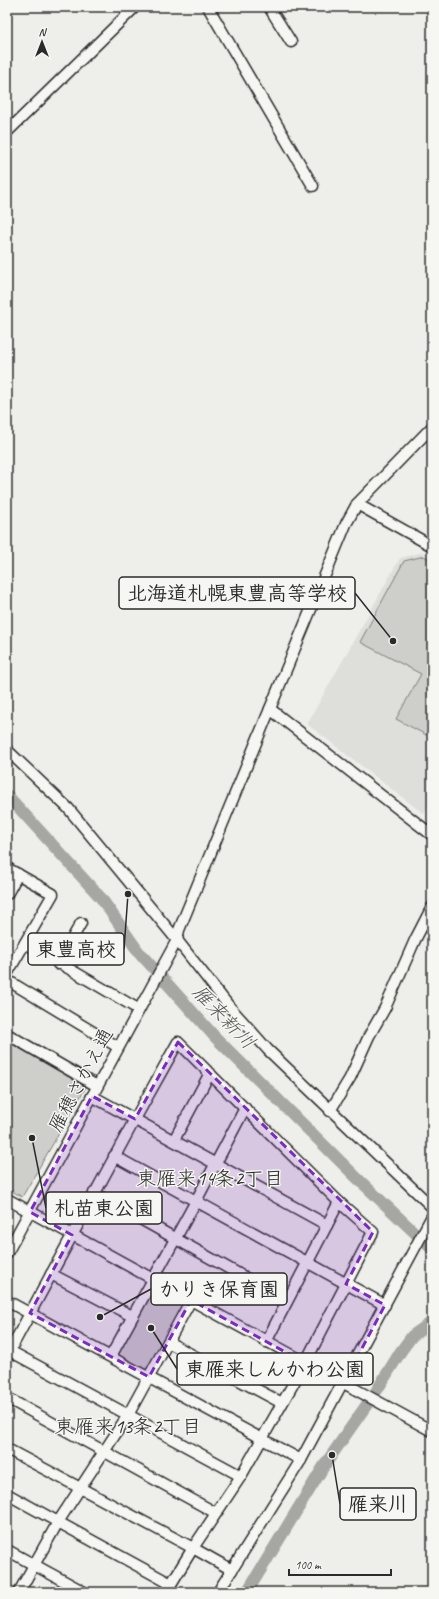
<svg xmlns="http://www.w3.org/2000/svg" width="439" height="1599" font-family="Caveat,'Klee One',sans-serif">
	<style>
		.built { fill: #dededb }
		.green { fill: #cececa; stroke: #7c7c7a }
		.lines { fill: none; stroke-linecap: round; stroke-linejoin: round }
		.river { stroke: #a6a6a3; stroke-width: 12 }
		.minor-casing { stroke: #2b2b2b; stroke-width: 13 }
		.minor { stroke: #f6f6f2; stroke-width: 10 }
		.marked { fill: #7b2cbf; fill-opacity: 0.2; stroke: #7b2cbf; stroke-width: 3; stroke-dasharray: 8 5; stroke-linejoin: round }
		.labels { text-anchor: middle; dominant-baseline: central; stroke-width: 3; stroke-linejoin: round; paint-order: stroke }
		.street-label { font-size: 19px; fill: #2b2b2b; stroke: #f6f6f2 }
		.water-label { font-size: 20px; font-style: italic; fill: #565655; stroke: #f6f6f2 }
		.neighbourhood-label { font-size: 20px; fill: #2b2b2b; stroke: #f6f6f2 }
		.leader { fill: none; stroke: #2b2b2b; stroke-width: 1.5 }
		.callout-dot { fill: #2b2b2b; stroke: #f6f6f2; stroke-width: 1.5 }
		.callout { fill: #f6f6f2; stroke: #2b2b2b; stroke-width: 1.5 }
		.callout-label { font-size: 20px; text-anchor: middle; font-weight: bold; fill: #2b2b2b }
	</style>
	<rect width="100%" height="100%" fill="#eeeeea"/>
	<filter id="ink" filterUnits="userSpaceOnUse"><feTurbulence type="fractalNoise" baseFrequency=".025" numOctaves="2"/><feDisplacementMap in="SourceGraphic" scale="8" xChannelSelector="R" yChannelSelector="G"/><feConvolveMatrix kernelMatrix="1 2 1 2 8 2 1 2 1" color-interpolation-filters="sRGB"/></filter>
	<g filter="url(#ink)">
		<path class="built" d="M423,552l9,5v246l-2,-1 -6,12 -117,-90 93,-166z"/>
		<g class="green">
			<path d="M424,556l8,5v177l-36,-19 25,-45 -61,-32 44,-81z"/>
			<path d="M7,1041l79,46 -64,110 -15,-9z"/>
			<path d="M154,1285l32,17 -38,70 -32,-18z"/>
		</g>
		<g class="lines">
			<g class="river">
				<path d="M7,795l94,103 37,53 77,86 141,140 76,72"/>
				<path d="M247,1592l77,-126 53,-76 24,-39 11,-15 20,-14"/>
			</g>
			<defs>
				<g id="minor">
					<path d="M208,7l105,179"/>
					<path d="M269,7l22,35"/>
					<path d="M7,132l128,-125"/>
					<path d="M357,504l75,42"/>
					<path d="M270,709l162,126"/>
					<path d="M7,750l61,58 109,132 51,65 40,45 164,157"/>
					<path d="M7,868l46,26 -46,80"/>
					<path d="M7,894l11,-20"/>
					<path d="M25,943l113,66"/>
					<path d="M58,964l23,-41"/>
					<path d="M7,980l111,67"/>
					<path d="M7,1034l90,52"/>
					<path d="M92,1096l235,129"/>
					<path d="M330,1111l20,-33 19,-42 16,-28 30,-68 17,-33"/>
					<path d="M174,1140l36,-67"/>
					<path d="M114,1156l271,149"/>
					<path d="M94,1193l193,108"/>
					<path d="M7,1199l184,101 -63,115 -70,107 -39,70"/>
					<path d="M7,1253l170,-313 2,-10 167,-406 11,-20 75,-77"/>
					<path d="M51,1274l81,42"/>
					<path d="M191,1300l241,131"/>
					<path d="M7,1301l294,159"/>
					<path d="M168,1342l114,61"/>
					<path d="M266,1342l73,-140"/>
					<path d="M10,1351l231,125"/>
					<path d="M7,1356l128,-237 43,-77 161,160 34,30 -68,131 -64,113 -48,72 -186,-99"/>
					<path d="M111,1356l85,-155 49,-93"/>
					<path d="M7,1398l209,115"/>
					<path d="M7,1494l164,90 -5,8"/>
					<path d="M7,1550l77,42"/>
					<path d="M171,1584l22,-36 39,22"/>
					<path d="M218,1592l83,-132 131,-244"/>
				</g>
			</defs>
			<use href="#minor" class="minor-casing"/>
			<use href="#minor" class="minor"/>
		</g>
	</g>
	<path class="marked" d="M178,1042l195,190 -27,52 39,21 -42,79 -152,-84 -42,77 -119,-64 42,-78 -42,-23 62,-116 43,23z"/>
	<g class="labels">
		<g class="street-label">
			<text transform="translate(81 1080) rotate(-62)">雁穂さかえ通</text>
		</g>
		<g class="water-label">
			<text transform="translate(224 1017) rotate(46)">雁来新川</text>
		</g>
		<g class="neighbourhood-label">
			<text x="210" y="1178">東雁来14条2丁目</text>
			<text x="128" y="1426">東雁来13条2丁目</text>
		</g>
	</g>
	<path class="leader" d="M393 641L355 593M128 894L124 949M32 1138L46 1208M100 1317L151 1289M151 1328L177 1369M332 1455L340 1504"/>
	<g class="callout-dot">
		<circle cx="393" cy="641" r="4"/>
		<circle cx="128" cy="894" r="4"/>
		<circle cx="32" cy="1138" r="4"/>
		<circle cx="100" cy="1317" r="4"/>
		<circle cx="151" cy="1328" r="4"/>
		<circle cx="332" cy="1455" r="4"/>
	</g>
	<g class="callout">
		<rect x="119" y="577" width="236" height="32" rx="4"/>
		<rect x="28" y="933" width="96" height="32" rx="4"/>
		<rect x="46" y="1192" width="116" height="32" rx="4"/>
		<rect x="151" y="1273" width="136" height="32" rx="4"/>
		<rect x="177" y="1353" width="196" height="32" rx="4"/>
		<rect x="340" y="1488" width="76" height="32" rx="4"/>
	</g>
	<g class="callout-label">
		<text x="237" y="600">北海道札幌東豊高等学校</text>
		<text x="76" y="956">東豊高校</text>
		<text x="104" y="1215">札苗東公園</text>
		<text x="219" y="1296">かりき保育園</text>
		<text x="275" y="1376">東雁来しんかわ公園</text>
		<text x="378" y="1511">雁来川</text>
	</g>
	<rect width="439" height="1599" fill="none" stroke="#f6f6f2" stroke-width="24"/>
	<rect x="12" y="12" width="415" height="1575" fill="none" stroke="#2b2b2b" stroke-width="1.5" filter="url(#ink)"/>
	<g transform="translate(42 42)" stroke="#f6f6f2" stroke-width="3" paint-order="stroke">
	<path d="M0-3L7 15L0 10L-7 15Z" fill="#2b2b2b"/>
	<text y="-6" font-size="11" font-weight="bold" text-anchor="middle" fill="#2b2b2b">N</text>
	</g>
	<path d="M289 1569v6h102v-6" fill="none" stroke="#2b2b2b" stroke-width="2"/>
	<text x="295" y="1569" font-size="12" fill="#2b2b2b" stroke="#f6f6f2" stroke-width="3" paint-order="stroke">100 m</text>
</svg>
